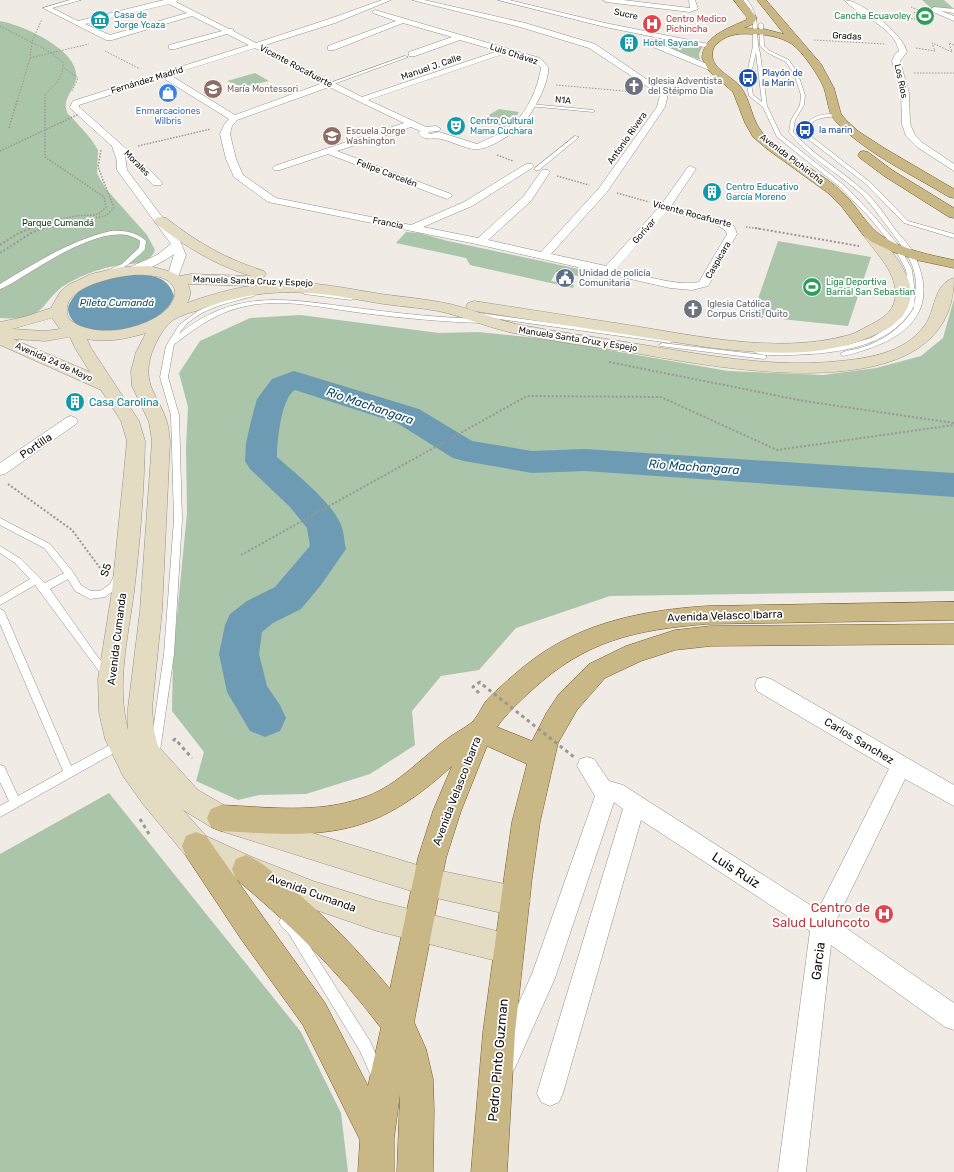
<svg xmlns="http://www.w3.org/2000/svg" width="954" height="1172" font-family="Rubik,sans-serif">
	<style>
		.green { fill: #aac5a9 }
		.water { fill: #6e9bb4 }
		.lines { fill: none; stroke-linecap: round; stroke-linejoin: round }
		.river { fill: #6e9bb4; fill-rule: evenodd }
		.lane-casing { stroke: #948f8a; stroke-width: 1 }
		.street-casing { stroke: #948f8a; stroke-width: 1 }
		.secondary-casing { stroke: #948f8a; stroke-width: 1 }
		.primary-casing { stroke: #715d28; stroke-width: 1 }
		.path-far3 { stroke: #9b9793; stroke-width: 1; stroke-dasharray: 1.5 1.5; stroke-linecap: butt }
		.path-far2 { stroke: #9b9793; stroke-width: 1.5; stroke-dasharray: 1.5 1.5; stroke-linecap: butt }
		.path-far1 { stroke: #9b9793; stroke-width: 2; stroke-dasharray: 2 2; stroke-linecap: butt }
		.path { stroke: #9b9793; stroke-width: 3; stroke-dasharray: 3.5 3.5; stroke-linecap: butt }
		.lane { fill: #fff; fill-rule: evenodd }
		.street { fill: #fff; fill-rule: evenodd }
		.secondary { fill: #e4dbc3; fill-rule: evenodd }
		.primary { fill: #c9b786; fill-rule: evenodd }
		.path-bridge-far1 { stroke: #9b9793; stroke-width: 1.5; stroke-dasharray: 1.5 1.5; stroke-linecap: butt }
		.path-bridge { stroke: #9b9793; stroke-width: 3; stroke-dasharray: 3.5 3.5; stroke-linecap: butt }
		.labels { text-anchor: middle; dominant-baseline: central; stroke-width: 3.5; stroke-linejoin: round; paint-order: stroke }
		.far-street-label { font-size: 9px; fill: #100f0d; stroke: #fff }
		.far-culture-label { font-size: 9px; fill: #0d838f; stroke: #fff; text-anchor: start }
		.far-leisure-label { font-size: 9px; fill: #27864d; stroke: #fff; text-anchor: end }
		.far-health-label { font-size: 9px; fill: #be3a42; stroke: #fff; text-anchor: start }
		.far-transit-label { font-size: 9px; fill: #164399; stroke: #fff; text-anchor: start }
		.far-worship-label { font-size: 9px; fill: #5b616d; stroke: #fff; text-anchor: start }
		.far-education-label { font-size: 9px; fill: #785e54; stroke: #fff; text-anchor: start }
		.far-shop-label { font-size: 9px; fill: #366cbe; stroke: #fff }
		.far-park-label { font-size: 9px; fill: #083b0d; stroke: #fff }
		.far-service-label { font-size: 9px; fill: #4e5e75; stroke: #fff; text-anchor: start }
		.far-water-label { font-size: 10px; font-style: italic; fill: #0e4963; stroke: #fff }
		.culture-label { font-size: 11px; fill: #0d838f; stroke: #fff; text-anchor: start }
		.street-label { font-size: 11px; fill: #100f0d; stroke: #fff }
		.water-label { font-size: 12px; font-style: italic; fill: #0e4963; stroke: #fff }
		.near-street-label { font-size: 13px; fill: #100f0d; stroke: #fff }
		.near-health-label { font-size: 13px; fill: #be3a42; stroke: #fff; text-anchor: end }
	</style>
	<rect width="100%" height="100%" fill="#f1ebe6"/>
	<g class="green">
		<path d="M922,0h22l9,8h-22z"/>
		<path d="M0,21c23,4 82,30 76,59 -3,11 -14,20 -9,32 1,3 6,6 8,9 8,9 17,18 23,29l-1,23 3,6 6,10 41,46 8,15c-6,16 -25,13 -40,16 -18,3 -38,11 -53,21 -8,6 -13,13 -19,20 -11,12 -28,12 -43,11z"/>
		<path d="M646,38l56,9 -3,7 1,6z"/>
		<path d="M255,73l14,8 -27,6 -15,-6z"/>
		<path d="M499,109l20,3 -4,7 -11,8 -22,-8z"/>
		<path d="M406,232l13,1 29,8 140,30 -4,6 -28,-5 -5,9 23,4 -1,3 -103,-23 -4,-7 -70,-15z"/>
		<path d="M778,241l93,16 -23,69 -96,-10z"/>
		<path d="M954,299v292l-344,5 -94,32 -37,42 -38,6 -29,35 3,34 -45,29 -64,20 -47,1 -21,5 -42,-19 8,-29 -32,-41 1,-54 14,-144 -1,-66 2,-40 -9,-34 21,-32 50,-23 50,-3 139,18 39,-1 68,7 182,32 95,4 53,-7 45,-12 22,-18z"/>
		<path d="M109,793l192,239 40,81 7,59h-348v-318z"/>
	</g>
	<path class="water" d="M133,274c19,1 35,2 41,22 -2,6 -5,11 -10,15 -18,17 -65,27 -87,14 -5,-4 -8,-9 -9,-15 0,-4 1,-6 3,-9 12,-21 41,-23 62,-27z"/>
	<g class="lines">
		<path class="river" d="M294,371l125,38 53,32 60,10 53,-2 369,24v24l-369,-26 -53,2 -68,-12 -11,-3 -56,-35 -102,-33c-14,8 -18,52 -18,67 18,16 55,45 64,68 3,7 3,16 5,24l-25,36 -20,24 -28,14 -11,9 -3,22 8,32 13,19 6,13 -6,13 -15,6 -15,-6 -23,-39 -8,-38 6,-29 5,-11 17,-13 28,-14 35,-41 -3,-18 -17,-21 -40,-38 -5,-8 1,-18 5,-22 6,-22 15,-20z"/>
		<defs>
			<g id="lane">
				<path d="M743,0h4c15,19 7,32 13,53l7,53 14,29 64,51 28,29 27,32 12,23 3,24 -1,12c8,-36 -7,-53 -27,-80 -9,-12 -18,-25 -29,-35 -23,-20 -50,-34 -69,-59l2,-12 9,-15 1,-10 -7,-21 -8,-12 -18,-9 -8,-7 -1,-22 2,-1 2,1 1,22 6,5 19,9 9,14 7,21 -1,10 -9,15 -2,12c21,24 48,38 70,58 13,11 22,25 31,38 6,8 14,15 19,24 32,65 -14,91 -70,104l-3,-2c5,-4 14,-4 20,-6 23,-7 41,-19 54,-40v-2c-23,43 -82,48 -125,49 -11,0 -28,2 -36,-4l3,-2 17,2 45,-1 29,-5 24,-7 20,-12 11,-10 6,-10 1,-12 -3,-24 -11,-21 -26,-32 -28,-29 -64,-51 -14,-30 -14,-11 -3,-18 7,-32v-27l-3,-10zM756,52v1l6,49 -9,-7 -3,-17z"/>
				<path d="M405,56l3,1 -77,28 -4,-1z"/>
				<path d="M531,104l62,6 2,1 -2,1 -64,-6z"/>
				<path d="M838,114v2c-12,2 -26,0 -31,14l5,7 58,45 38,39 46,13v4l-50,-15 -38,-39 -58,-45 -5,-9c5,-14 21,-17 35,-16z"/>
				<path d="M575,136l4,1 -40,33h-4v-2z"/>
				<path d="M111,231c12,-1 26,1 35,10l-1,8c-9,10 -28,26 -41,25v-2l18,-8 17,-16 1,-7c-28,-22 -88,18 -113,33 -9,5 -18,12 -27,15v-5c35,-21 71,-44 111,-53z"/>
				<path d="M306,291l45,5 3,2 -3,2 -47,-6 -1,-1z"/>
				<path d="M252,293l3,2 -1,1c-26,7 -60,13 -75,38 61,-49 116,-33 186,-25 39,5 78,9 118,10l3,2 -3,2c-40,-1 -81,-5 -121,-10 -39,-5 -81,-16 -120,-6 -26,6 -45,20 -66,36l-2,1 -6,33 11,38 3,104 -8,135 -14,97 -1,3 -4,2 -4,-2 -1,-3 14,-97 10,-135 -3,-104 -11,-38 6,-31 13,-21 19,-14 22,-10z"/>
				<path d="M479,313l191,26 3,2 -3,2 -193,-27 -1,-1z"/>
				<path d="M662,343l102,12 3,2 -3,2 -104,-13 -1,-1z"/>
				<path d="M0,518l50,26 23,28 8,13 10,6h9l10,-7 5,-10h6l1,2 -6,13 -11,8 -15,2 -15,-8 -7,-12 -18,10 47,67 13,16 2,3 -2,3 -3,1 -3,-1 -69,-93 -35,20v-8l30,-18 -15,-16 -15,-10v-7l21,13 24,24 19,-10 -20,-25 -44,-23z"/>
				<path d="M0,609l3,1 2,3 66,153 46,-25 4,-2 4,2 1,3 -1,3 -125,70v-11l9,-5 -9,-19v-17l4,1 14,30 45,-25 -63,-147z"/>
				<path d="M285,916l4,2 8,8 73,115 15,34 -2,5 -5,2 -5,-2 -13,-29 -71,-117 -8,-8 -2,-4 2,-4z"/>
			</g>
			<g id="street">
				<path d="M70,0h11l-29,8 26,13 86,-21h14l-2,2 53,27h4v2l23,12 73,-24 53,-19h9l-56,23 -73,23 100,51 136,-46 -38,-11 -45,16h-6v-4l43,-15 -49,-14 -69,27h-6v-4l68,-25 -23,-8v-2l2,-1 165,48 8,9c2,15 -15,46 -26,58 -8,8 -31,23 -43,24 -9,2 -28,-8 -38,-10 -9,-2 -16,3 -23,-6l2,-2 -9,-4 -74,24 114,43 1,2 -5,3 -119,-45 -48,16h-6l-2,-2 2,-2 130,-43 -75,-36 -92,33 -5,6 -2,8 6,25 7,16 33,23 135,27 53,-23 62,-38h6l2,2 -2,2 -60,38 -49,21 55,11 45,-41 19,-27h6l2,2 -19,29 -43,39 53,12 58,-64 58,-81 3,-12 -71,-47 -69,-21 -108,-27h12l101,23 70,21 73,50 -3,13 -58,85 -56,62 55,12 55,-61 27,-38 3,-1 5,3 -25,37 54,15 9,5 3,8 -29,52 -16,4 -22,-2 -194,-44 -208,-42 -34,-25 -8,-18 -6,-25 4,-9 5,-6 -66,-41 -84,27v2c27,24 55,48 82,74l1,2 -1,2h-8l-28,-29 2,14 53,71 6,14 -9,25h-8l-2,-2 7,-24c-9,7 -34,21 -46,18l-2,-2 2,-2 29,-13 14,-11 -54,-74v-9l-5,-15 -41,-37 -1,-2 3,-6 176,-56 -22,-11 -52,15h-6v-4l53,-14 -30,-15 -80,24h-6l-63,-32zM169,4l18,9 -77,22 -25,-11zM255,48l68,35 -88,32 -65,-40zM506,53c11,4 29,5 35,15 -3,19 -13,43 -28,56 -10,9 -23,14 -36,20l-38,-12 -9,2 -2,-2 11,-1 2,-2 -5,-3 -10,1 -58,-27zM667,211l50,14 8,5 2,4 -28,48c-21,5 -60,-8 -83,-13z"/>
				<path d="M498,0h11l96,23 104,21 4,2 -4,2 -104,-21z"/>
				<path d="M603,0h20l67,8 -1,-8h6l3,9 -8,3 -84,-10z"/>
				<path d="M844,0c17,0 59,34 63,52l-7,9 9,32 1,31 5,11 8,8 31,21v7l-37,-24 -11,-11 -4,-12 -1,-31 -9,-32 3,-7 4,-3c-5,-25 -39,-34 -55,-51z"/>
				<path d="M934,7l20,2v4l-13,-2 13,5v5l-23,-10v-2z"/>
				<path d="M648,41h6l62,27 -4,2h-3l-61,-25z"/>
				<path d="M71,416l5,2 2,3 -2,3 -71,50 -5,1v-12l66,-45z"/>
				<path d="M764,677l7,2 183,106v21l-49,-27 -69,142 118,82v27l-9,-3 -114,-82 -25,227h-28l32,-241 -169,-111 -78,273 -4,9 -9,4 -9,-4 -4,-9 86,-284 -9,-7 -59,176 -41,92 -9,4 -9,-4 -4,-9 40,-87 63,-178 -18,-30 3,-7 7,-2 7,2 15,22 14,4 195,125 71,-141 -132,-78 -2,-6 2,-6z"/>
			</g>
			<g id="secondary">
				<path d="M161,217l5,1c32,25 60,41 98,53l2,3 -2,3 -3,1 2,3 -3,3 -5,2 -67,-2c3,7 3,12 -1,19 38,-14 80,-23 120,-20 25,2 49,7 74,11 22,3 46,5 69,10 22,5 44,15 66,20 40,8 81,13 122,20 62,10 127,23 191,18 34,-3 75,-7 96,-37 11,-15 8,-41 29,-47 0,138 -238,89 -320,75 -41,-6 -81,-12 -121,-20 -23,-5 -44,-14 -66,-20 -20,-5 -42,-6 -63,-9 -26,-4 -52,-10 -78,-11 -38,-3 -75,4 -110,18 -8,2 -16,5 -23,9 -9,6 -17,22 -21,32 -11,33 6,42 15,70 2,6 2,13 3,19l-8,170 -10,97 2,23 4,15 40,44 29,17 200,61 88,18 10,5 5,10 -5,10 -10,5 -88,-20 -206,-65 -10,-4 -28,-17 23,26 46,21 61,24 64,20 132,33 11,4 4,11 -4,11 -11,4 -132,-33 -64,-22 -77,-30 -50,-23 -43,-52 -20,-28 -14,-29 -4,-8 -6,-27 -1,-33 14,-88 15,-150 -6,-20 -20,-31 -101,-45v-23l24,-5 27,-9 9,-16 8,-7 23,-11 30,-7 28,-1 20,5 11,5 11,-2 60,2c-36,-11 -65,-29 -95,-52l-2,-3 2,-3zM133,275c13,-1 44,0 42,20 -1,4 -4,10 -7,13 -21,22 -75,32 -99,11 -14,-31 44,-42 64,-44zM52,318l8,11 -15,2 -33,-2zM146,333l-10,19 -5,19 1,15 17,36 3,19 -12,170 -12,97v22c-12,-46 0,-92 6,-138 6,-50 10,-101 11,-151l-6,-20 -48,-73 -4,-9c19,4 40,0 59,-6zM70,337l5,11 15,24 -77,-33 32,2z"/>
				<path d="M869,229l5,1c13,16 31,34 36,56 4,21 -10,36 -27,45 -55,28 -110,23 -170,17l-239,-37 -6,-2 -2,-3 2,-3 6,-2c45,7 90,14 135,21 76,11 165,34 240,13 7,-2 13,-6 19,-9 12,-6 25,-13 27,-27 4,-26 -20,-46 -33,-66l2,-3z"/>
			</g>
			<g id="primary">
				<path d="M734,0h9l14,18 -4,6 -9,4 20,1 20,5 -27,-34h9l55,64 13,24 7,26 6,7 11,10 26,17 70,41v9l-5,-1c-36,-22 -78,-41 -109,-71 -13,-12 -11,-22 -16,-38 -5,-12 -21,-36 -32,-44 -11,-7 -27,-10 -40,-10 -16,-1 -28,1 -38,13 -8,20 15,27 26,39 11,14 11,33 22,46 21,25 59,38 82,62 14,13 22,32 38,42 22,14 48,19 72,24v8l-38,-8 -23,-8 -21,-10 -8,-6 -22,-29 -14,-14 -61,-44 -14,-12 -8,-14 -12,-31 -24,-21 -7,-13c1,-22 27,-30 44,-38l1,-2z"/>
				<path d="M864,151l4,1 24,18 62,38v10l-5,-1 -65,-41 -24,-18 -2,-3 2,-3z"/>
				<path d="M954,602v18l-247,4c-72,6 -121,16 -176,67 -12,11 -24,22 -34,36l35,14 15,-29 12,-18 30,-30 37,-18 49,-16 36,-4 243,-2v20l-243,2 -36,4 -34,11 -36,17 -28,32 -19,33 -18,79 -8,56 -17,154 -8,140h-36l12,-140 21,-154 8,-56 15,-58 -40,-18 -26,65 -15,47 -32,164 12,27 7,30 1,31 -1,62h-36l3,-78 -6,44v34h-36l2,-32 -57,-115 -62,-86 -55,-83 -4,-10 4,-10 10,-4 10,4 57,81 62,86 43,83 13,-58c-42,-56 -91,-104 -145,-149l-4,-10 4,-10 10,-4c15,6 27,18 40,28 38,32 72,67 104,106l28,-131 15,-47 19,-45c-80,74 -128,71 -231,65l-10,-4 -4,-9 4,-9 10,-4c46,2 96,9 141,-7 32,-10 55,-36 81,-56 8,-7 19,-12 28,-19 6,-5 10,-15 15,-22 10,-11 33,-31 45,-40 51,-39 114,-51 176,-55z"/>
			</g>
		</defs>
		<use href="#lane" class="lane-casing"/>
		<use href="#street" class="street-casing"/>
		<use href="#secondary" class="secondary-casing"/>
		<use href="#primary" class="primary-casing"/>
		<g class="path-far3">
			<path d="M704,16l14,5"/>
			<path d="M893,17l35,3"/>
			<path d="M908,18l2,-5 13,-1 -12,-5"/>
			<path d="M0,26l52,27 11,10c1,13 -8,23 -18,31v8"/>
			<path d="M814,40l71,4"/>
			<path d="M916,48l19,3 -3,-8 20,9 -3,-9 5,2"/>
			<path d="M105,51l35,18"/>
			<path d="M30,58l59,-14"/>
			<path d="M64,68l14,10 -6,13"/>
			<path d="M914,73h40"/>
			<path d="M556,85l79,7"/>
			<path d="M677,93l37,-4"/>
			<path d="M17,102l13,-44 2,-16 10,-23"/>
		</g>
		<g class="path-far2">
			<path d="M9,128l8,-27"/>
			<path d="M138,146l73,-17"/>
			<path d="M497,155l16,6"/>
			<path d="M557,176l32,9"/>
			<path d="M617,193l32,9"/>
			<path d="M746,227l15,2"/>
			<path d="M29,229l16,-6 30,-7 19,-1 6,-2 6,-6 -2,-10 -59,-40v-56"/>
			<path d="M40,229l65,-13 9,-8 -16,-41 3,-18"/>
		</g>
		<g class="path-far1">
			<path d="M755,228l104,18"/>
			<path d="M0,245l17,-11 14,-6"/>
			<path d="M0,253l31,-20 12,-5"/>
			<path d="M609,362l195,39 150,22"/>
			<path d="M8,484l64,46 31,42"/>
			<path d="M241,555l286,-159 134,1 116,53 177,-25"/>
		</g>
		<g class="path">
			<path d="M479,693l-6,-6 7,-5 3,3"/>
			<path d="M173,741l2,-2 17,19"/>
			<path d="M140,819l9,15"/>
		</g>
		<use href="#lane" class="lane"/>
		<use href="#street" class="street"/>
		<use href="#secondary" class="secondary"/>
		<use href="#primary" class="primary"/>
		<path class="path-bridge-far1" d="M0,151l79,-37"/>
		<path class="path-bridge" d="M483,685l91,72"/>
	</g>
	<defs>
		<symbol id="stadium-disc" viewBox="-11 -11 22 22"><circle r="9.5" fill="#2e9e5b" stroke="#fff"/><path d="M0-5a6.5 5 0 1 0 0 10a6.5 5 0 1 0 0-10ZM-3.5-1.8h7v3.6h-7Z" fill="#fff"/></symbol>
		<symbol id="museum-disc" viewBox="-11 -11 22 22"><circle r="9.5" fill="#0f9aa8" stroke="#fff"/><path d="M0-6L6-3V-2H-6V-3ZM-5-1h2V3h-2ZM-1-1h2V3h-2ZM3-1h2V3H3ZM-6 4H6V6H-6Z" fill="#fff"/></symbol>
		<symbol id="hospital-disc" viewBox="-11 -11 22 22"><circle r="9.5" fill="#e0444e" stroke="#fff"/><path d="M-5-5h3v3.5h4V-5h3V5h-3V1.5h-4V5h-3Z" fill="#fff"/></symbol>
		<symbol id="building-disc" viewBox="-11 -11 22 22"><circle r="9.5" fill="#0f9aa8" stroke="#fff"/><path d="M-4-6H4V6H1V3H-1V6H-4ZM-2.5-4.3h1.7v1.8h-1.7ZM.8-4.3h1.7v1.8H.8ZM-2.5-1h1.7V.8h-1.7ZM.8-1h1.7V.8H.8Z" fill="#fff"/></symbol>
		<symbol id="bus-disc" viewBox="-11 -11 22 22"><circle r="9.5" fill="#1a4fb4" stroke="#fff"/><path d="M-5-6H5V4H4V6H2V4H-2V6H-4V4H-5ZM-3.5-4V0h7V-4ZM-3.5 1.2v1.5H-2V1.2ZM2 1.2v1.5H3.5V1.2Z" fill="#fff"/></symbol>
		<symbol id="church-disc" viewBox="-11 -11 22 22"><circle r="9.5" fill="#6b7280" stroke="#fff"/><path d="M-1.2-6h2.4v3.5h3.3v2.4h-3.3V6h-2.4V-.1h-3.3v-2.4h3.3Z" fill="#fff"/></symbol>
		<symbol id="school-disc" viewBox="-11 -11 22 22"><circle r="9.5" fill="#8d6e63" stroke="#fff"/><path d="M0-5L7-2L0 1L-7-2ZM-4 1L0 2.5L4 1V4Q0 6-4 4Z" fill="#fff"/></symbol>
		<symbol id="shop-disc" viewBox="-11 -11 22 22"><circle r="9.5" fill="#3f7fe0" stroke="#fff"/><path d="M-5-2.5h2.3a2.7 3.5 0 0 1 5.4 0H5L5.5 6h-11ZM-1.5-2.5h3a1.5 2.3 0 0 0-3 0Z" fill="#fff"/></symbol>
		<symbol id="theatre-disc" viewBox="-11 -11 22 22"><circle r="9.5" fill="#0f9aa8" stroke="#fff"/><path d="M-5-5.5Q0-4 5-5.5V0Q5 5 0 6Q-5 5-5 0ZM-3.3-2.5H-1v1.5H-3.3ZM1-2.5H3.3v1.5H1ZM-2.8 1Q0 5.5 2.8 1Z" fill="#fff"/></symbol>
		<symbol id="civic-disc" viewBox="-11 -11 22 22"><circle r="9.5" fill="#5c6f8a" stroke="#fff"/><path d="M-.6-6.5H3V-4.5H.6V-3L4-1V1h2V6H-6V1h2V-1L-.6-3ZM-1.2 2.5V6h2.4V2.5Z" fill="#fff"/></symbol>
	</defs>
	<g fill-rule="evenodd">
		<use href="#stadium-disc" x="914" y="5" width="22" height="22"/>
		<use href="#museum-disc" x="89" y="9" width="22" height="22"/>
		<use href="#hospital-disc" x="641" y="13" width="22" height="22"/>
		<use href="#building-disc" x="618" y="32" width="22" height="22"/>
		<use href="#bus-disc" x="737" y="67" width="22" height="22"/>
		<use href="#church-disc" x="623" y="75" width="22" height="22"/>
		<use href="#school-disc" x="202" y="78" width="22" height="22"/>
		<use href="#shop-disc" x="157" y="82" width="22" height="22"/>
		<use href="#theatre-disc" x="445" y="115" width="22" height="22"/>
		<use href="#bus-disc" x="794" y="119" width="22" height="22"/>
		<use href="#school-disc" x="321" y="125" width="22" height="22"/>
		<use href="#building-disc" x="701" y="181" width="22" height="22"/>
		<use href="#civic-disc" x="554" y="267" width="22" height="22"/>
		<use href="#stadium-disc" x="801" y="276" width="22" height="22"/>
		<use href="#church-disc" x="682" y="298" width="22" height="22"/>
		<use href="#building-disc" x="64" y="391" width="22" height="22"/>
		<use href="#hospital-disc" x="873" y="903" width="22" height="22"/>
	</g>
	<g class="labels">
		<g class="far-street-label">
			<text transform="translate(626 14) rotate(13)">Sucre</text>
			<text transform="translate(847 36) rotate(3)">Gradas</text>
			<text transform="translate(514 54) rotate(18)">Luis Chávez</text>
			<text transform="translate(296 66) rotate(28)">Vicente Rocafuerte</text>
			<text transform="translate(431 67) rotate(-19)">Manuel J. Calle</text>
			<text transform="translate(147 80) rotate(-17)">Fernández Madrid</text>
			<text transform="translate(901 81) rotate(78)">Los Rios</text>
			<text transform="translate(563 100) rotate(6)">N1A</text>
			<text transform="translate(627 138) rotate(-55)">Antonio Rivera</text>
			<text transform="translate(792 159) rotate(37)">Avenida Pichincha</text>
			<text transform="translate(137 163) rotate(45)">Morales</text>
			<text transform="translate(387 173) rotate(21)">Felipe Carcelén</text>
			<text transform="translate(692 214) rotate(15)">Vicente Rocafuerte</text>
			<text transform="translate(388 223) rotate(11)">Francia</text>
			<text transform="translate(644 231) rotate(-48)">Gorívar</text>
			<text transform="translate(718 260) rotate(-60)">Caspicara</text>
			<text transform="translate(253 281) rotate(2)">Manuela Santa Cruz y Espejo</text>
			<text transform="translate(578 339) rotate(9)">Manuela Santa Cruz y Espejo</text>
			<text transform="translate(54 362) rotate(24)">Avenida 24 de Mayo</text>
		</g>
		<g class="far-culture-label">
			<text x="114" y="15">Casa de<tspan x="114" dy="10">Jorge Ycaza</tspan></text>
			<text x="643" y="43">Hotel Sayana</text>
			<text x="470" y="121">Centro Cultural<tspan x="470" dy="10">Mama Cuchara</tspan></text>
			<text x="726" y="187">Centro Educativo<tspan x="726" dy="10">García Moreno</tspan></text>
		</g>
		<g class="far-leisure-label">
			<text x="911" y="16">Cancha Ecuavoley</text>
			<text x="826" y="282" text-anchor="start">Liga Deportiva<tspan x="826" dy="10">Barrial San Sebastian</tspan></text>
		</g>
		<g class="far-health-label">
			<text x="666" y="19">Centro Medico<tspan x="666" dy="10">Pichincha</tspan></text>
		</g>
		<g class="far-transit-label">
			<text x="762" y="73">Playón de<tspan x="762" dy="10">la Marín</tspan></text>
			<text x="819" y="130">la marin</text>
		</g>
		<g class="far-worship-label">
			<text x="648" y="81">Iglesia Adventista<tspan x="648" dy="10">del Stéipmo Día</tspan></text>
			<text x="707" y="304">Iglesia Católica<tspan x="707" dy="10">Corpus Cristi, Quito</tspan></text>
		</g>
		<g class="far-education-label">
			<text x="227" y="89">María Montessori</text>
			<text x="346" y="131">Escuela Jorge<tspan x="346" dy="10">Washington</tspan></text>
		</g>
		<g class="far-shop-label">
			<text x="168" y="111">Enmarcaciones<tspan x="168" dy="10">Wilbris</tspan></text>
		</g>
		<g class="far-park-label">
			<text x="58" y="223">Parque Cumandá</text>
		</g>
		<g class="far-service-label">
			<text x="579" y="273">Unidad de policía<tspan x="579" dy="10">Comunitaria</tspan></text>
		</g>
		<g class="far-water-label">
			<text x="117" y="303">Pileta Cumandá</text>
		</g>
		<g class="culture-label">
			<text x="89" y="402">Casa Carolina</text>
		</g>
		<g class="street-label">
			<text transform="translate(36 446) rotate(-34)">Portilla</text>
			<text transform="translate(106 570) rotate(-72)">S5</text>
			<text transform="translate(725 616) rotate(-2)">Avenida Velasco Ibarra</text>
			<text transform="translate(117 639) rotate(-83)">Avenida Cumanda</text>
			<text transform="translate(859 741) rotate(31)">Carlos Sanchez</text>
			<text transform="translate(457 791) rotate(-69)">Avenida Velasco Ibarra</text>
			<text transform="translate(312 893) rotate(20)">Avenida Cumanda</text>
		</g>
		<g class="water-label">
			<text transform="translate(370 406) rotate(19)">Rio Machangara</text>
			<text transform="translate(694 467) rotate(4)">Rio Machangara</text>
		</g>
		<g class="near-street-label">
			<text transform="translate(736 870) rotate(33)">Luis Ruiz</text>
			<text transform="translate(818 961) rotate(-83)">Garcia</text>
			<text transform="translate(498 1060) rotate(-85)">Pedro Pinto Guzman</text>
		</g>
		<g class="near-health-label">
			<text x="870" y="907">Centro de<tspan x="870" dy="15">Salud Luluncoto</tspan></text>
		</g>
	</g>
</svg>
